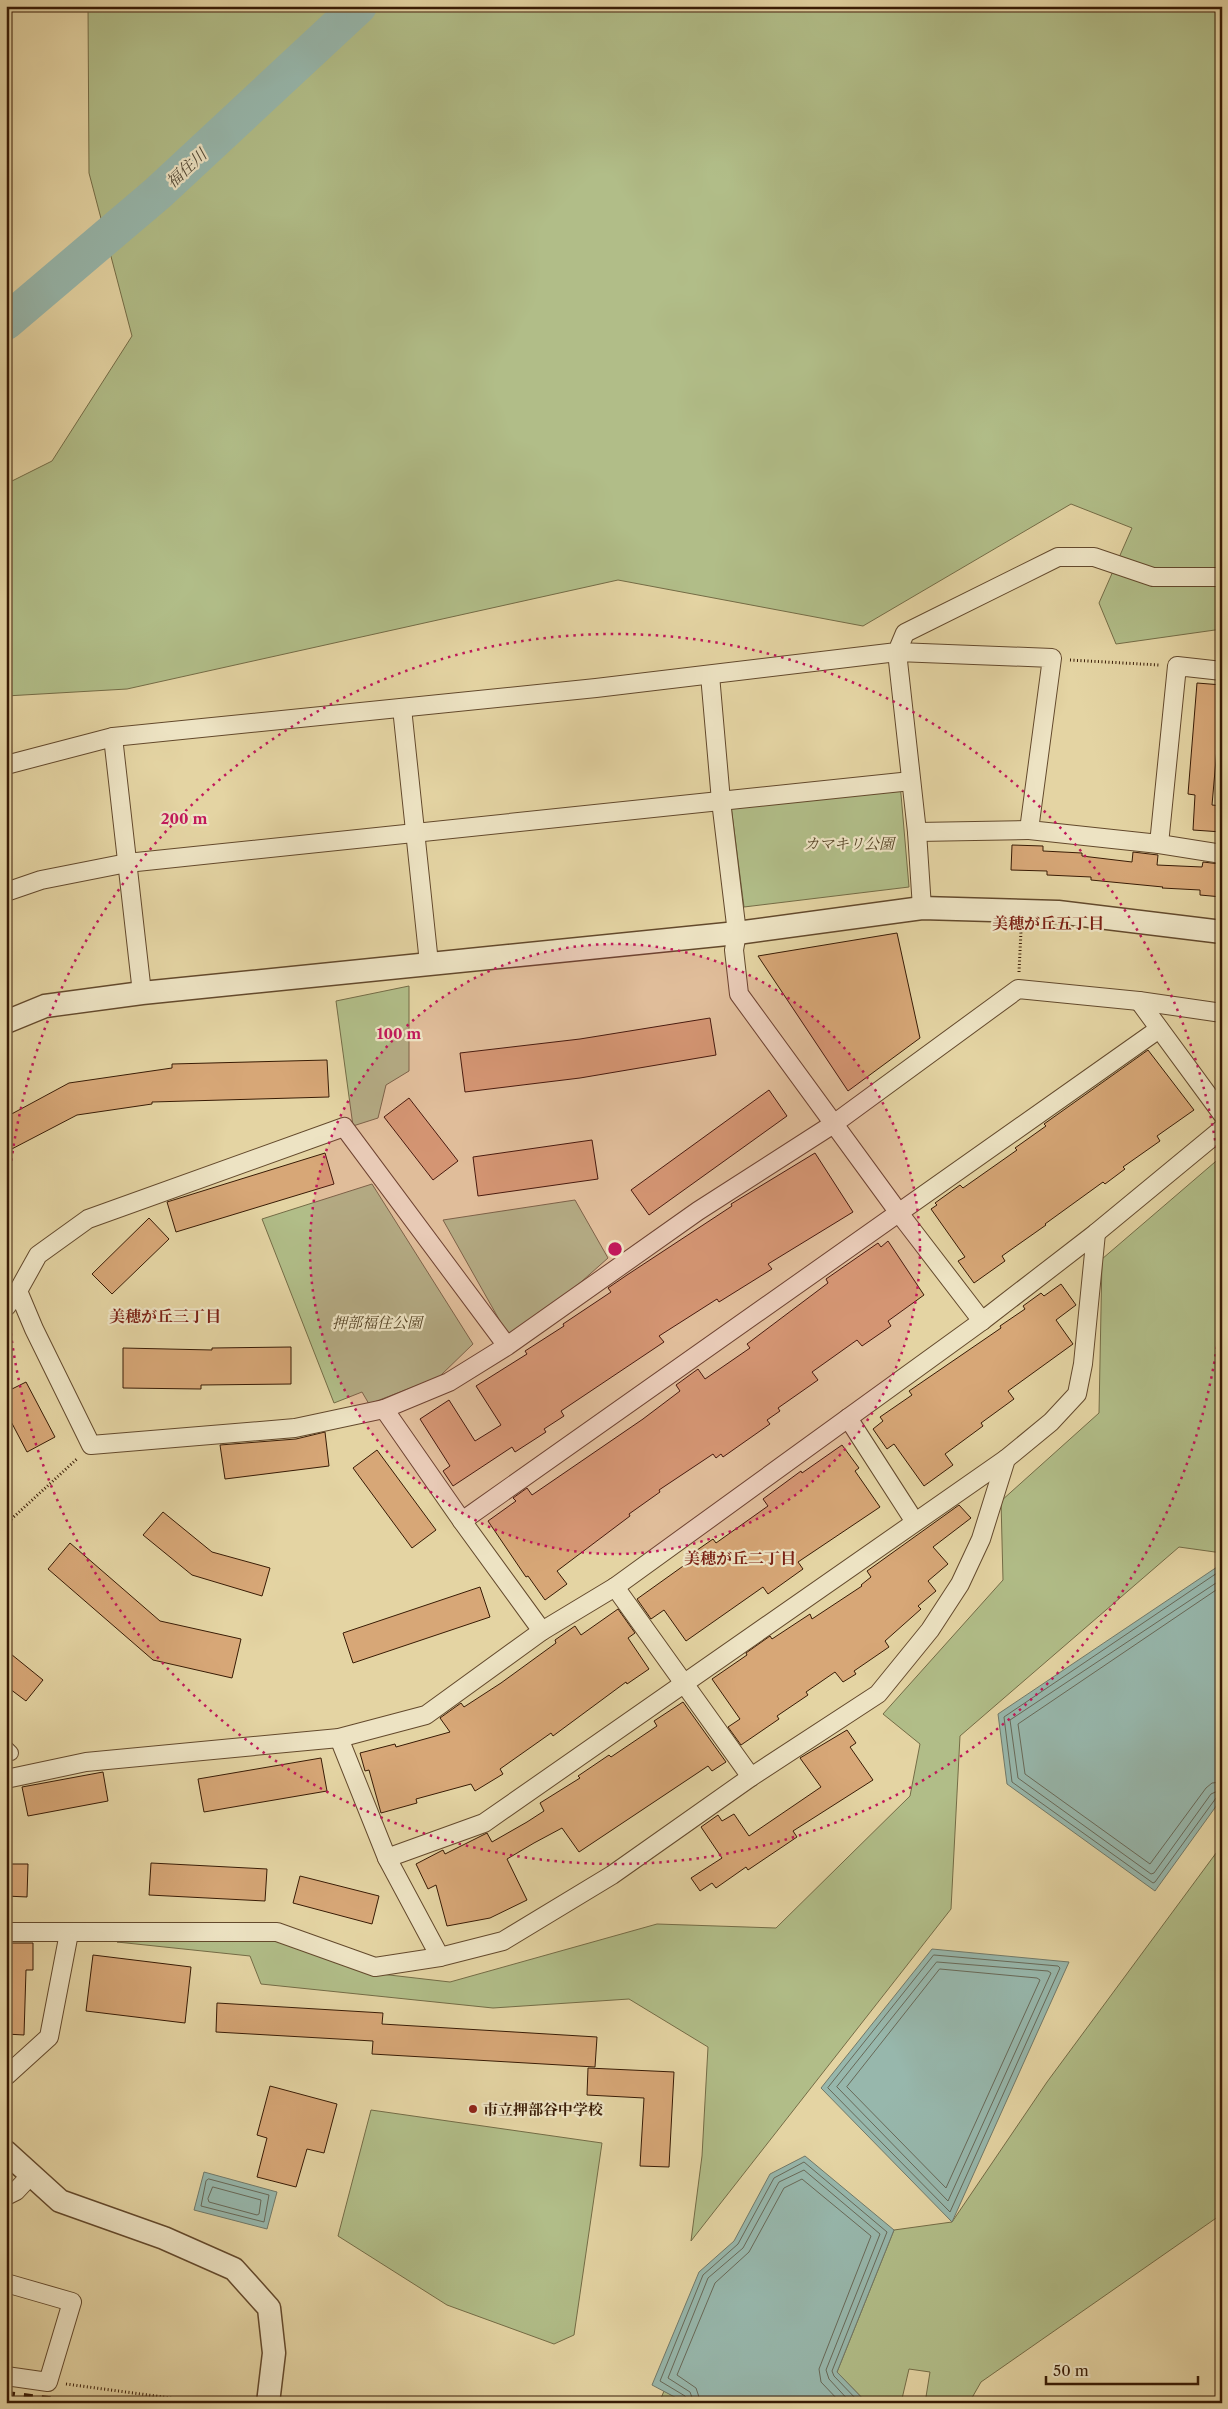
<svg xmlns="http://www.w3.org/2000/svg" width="1228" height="2409" font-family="'Libre Caslon Text','Noto Serif JP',serif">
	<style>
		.green { fill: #b1bd88; stroke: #746c46 }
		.water { fill: #97b7ac; stroke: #717969 }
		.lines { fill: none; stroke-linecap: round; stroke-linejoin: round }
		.shore { stroke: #686958; stroke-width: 1 }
		.river { stroke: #97b7ac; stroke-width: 36 }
		.building { fill: #d7a777; stroke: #381b05 }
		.pedestrian-casing { stroke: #63492c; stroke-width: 16 }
		.minor-casing { stroke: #63492c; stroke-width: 20 }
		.tertiary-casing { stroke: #63492c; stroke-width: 25 }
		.path { stroke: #381b05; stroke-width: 3; stroke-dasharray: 1 2.5; stroke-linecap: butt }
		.pedestrian { stroke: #ede3c3; stroke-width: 14 }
		.minor { stroke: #ede3c3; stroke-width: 18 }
		.tertiary { stroke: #ede3c3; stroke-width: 22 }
		.rail { stroke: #381b05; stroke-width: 4; stroke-dasharray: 9 9; stroke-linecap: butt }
		.ring { fill: none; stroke: #c2185b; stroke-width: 2.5; stroke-dasharray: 2.5 5 }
		.poi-dot { fill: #8f2418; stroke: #ede3c3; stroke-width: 2 }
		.labels { text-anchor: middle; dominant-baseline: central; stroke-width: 4.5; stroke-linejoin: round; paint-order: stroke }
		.park-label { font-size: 15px; font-style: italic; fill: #564426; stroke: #ede3c3 }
		.poi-label { font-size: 15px; font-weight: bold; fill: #381b05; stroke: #ede3c3; text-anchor: start }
		.water-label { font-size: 16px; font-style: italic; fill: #544a37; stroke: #ede3c3 }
		.neighbourhood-label { font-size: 16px; font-weight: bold; fill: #7a1f14; stroke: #ede3c3 }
		.centre { fill: #c2185b; stroke: #ede3c3; stroke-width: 2.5 }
		.ring-label { font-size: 15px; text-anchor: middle; font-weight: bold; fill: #c2185b; stroke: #ede3c3; stroke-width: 4.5; stroke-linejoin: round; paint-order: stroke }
	</style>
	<rect width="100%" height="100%" fill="#e4d4a3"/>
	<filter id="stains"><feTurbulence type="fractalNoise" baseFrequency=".004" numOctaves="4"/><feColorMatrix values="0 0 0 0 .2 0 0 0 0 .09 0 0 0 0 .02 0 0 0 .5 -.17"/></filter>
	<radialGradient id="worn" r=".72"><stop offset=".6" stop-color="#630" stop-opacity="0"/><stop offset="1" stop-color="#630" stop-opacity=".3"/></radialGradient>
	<g class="green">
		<path d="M88,6h1134v623l-106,15 -17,-41 33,-75 -61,-24 -208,122 -245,-46 -491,109 -121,7v-212l46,-23 80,-125 -43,-163z"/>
		<path d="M900,783l9,104 -165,20 -13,-101z"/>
		<path d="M409,986v85l-23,14 -8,33 -25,8 -17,-125z"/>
		<path d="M1222,1156v397l-43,-6 -219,189 -9,173 -260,332 11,-85 6,-109 -79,-48 -136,9 -232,-24 -11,-28 -133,-14 152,-3 103,34 78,9 207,-58 119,4 134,-132 10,-52 -37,-30 120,-134 -2,-79 98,-88 3,-154z"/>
		<path d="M372,1184l101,160 -34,33 -70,27 -7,-12 -28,11 -72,-184z"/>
		<path d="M575,1200l33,58 -45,40 -54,39 -66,-117z"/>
		<path d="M1222,1845v369l-241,168 -12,21h-44l5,-31 -21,-3 -8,34h-34l-30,-31 57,-142 58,-8 95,-140z"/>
		<path d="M371,2110l231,33 -28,192 -20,9 -107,-39 -109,-69z"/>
		<path d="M664,2391l22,12h-27z"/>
	</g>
	<g class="water">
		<path d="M1217,1567l5,1v230l-67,93 -148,-107 -9,-70z"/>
		<path d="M932,1949l137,13 -117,260 -131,-134z"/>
		<path d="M805,2156l89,74 -57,142 30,31h-181l-34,-18 47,-113 35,-31 36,-67z"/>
		<path d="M204,2172l73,20 -10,37 -73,-19z"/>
	</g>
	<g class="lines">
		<g class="shore">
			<path d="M1222,1572l-5,1 -213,144 8,65 141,101 2,-1 61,-84 6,-2"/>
			<path d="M1222,1579l-212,141 8,58 133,96 3,-1 57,-79 11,-5"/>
			<path d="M1222,1586l-204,138 7,50 125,90 56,-76 6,-5 10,-1"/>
			<path d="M934,1955l124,11 2,2 -110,244 -122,-124z"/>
			<path d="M937,1962l111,9 3,2 -103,228 -111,-114z"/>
			<path d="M940,1969l97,9 3,2 -94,208 -99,-101z"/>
			<path d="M209,2179l60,16 -5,27 -63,-16 5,-25z"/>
			<path d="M213,2187l48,13 -2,14 -2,1 -48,-13 -1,-3z"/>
			<path d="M687,2403l-2,-7 -25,-15 43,-106 35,-31 36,-66 30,-16 83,70 -55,139 2,5 26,27"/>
			<path d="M694,2403l-4,-11 -22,-14 40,-100 35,-30 36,-66 25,-12 76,64 -54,136 3,9 22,24"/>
			<path d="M701,2403l-5,-15 -19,-13 38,-92 34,-31 35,-64 18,-9 69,57 -52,133 2,13 20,21"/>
		</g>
		<path class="river" d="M6,322l152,-129 201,-187"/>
	</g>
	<g class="building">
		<path d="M1197,683l25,2v64l-5,-1 -5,57 10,1v26l-29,-2 2,-35 -7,-1z"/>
		<path d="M1012,845l31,1v5l39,2v3l50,6 1,-10 25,3 -1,10 45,2 1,-5 17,2 -2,11h4v22l-22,-2v-5l-38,-2 1,-1 -72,-7v-3l-44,-2v-4l-36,-1z"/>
		<path d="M897,933l23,105 -72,53 -90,-135z"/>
		<path d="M710,1018l6,37 -136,23 -115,14 -5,-39 120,-14z"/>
		<path d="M1148,1050l46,60 -37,26 3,5 -37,26 2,2 -20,15 -2,-2 -58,42 1,1 -44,31 3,5 -31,22 -16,-22 7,-4 -34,-48 6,-4 -2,-2 25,-18 3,3 54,-38 -2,-2 31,-22 -2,-2z"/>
		<path d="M327,1060l2,37 -177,5v2l-75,11 -71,37v-35l63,-34 103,-15v-4z"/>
		<path d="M769,1090l18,26 -138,99 -18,-25z"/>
		<path d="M409,1098l49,63 -25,19 -49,-63z"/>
		<path d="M592,1140l6,39 -120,17 -5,-39z"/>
		<path d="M325,1153l9,31 -158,48 -9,-30z"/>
		<path d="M815,1153l38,59 -85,52 4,5 -53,33 -2,-3 -58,37 5,6 -103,69 3,5 -20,13 2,3 -31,20 -3,-5 -59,39 -10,-15 7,-5 -30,-47 29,-19 26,41 26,-16 -25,-39 51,-32 -2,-3 39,-25 -1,-2 48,-32 -3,-4 19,-13 105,-69 -1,-2z"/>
		<path d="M149,1218l20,21 -57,55 -20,-20z"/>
		<path d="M888,1241l36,54 -36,26 3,5 -29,20 -5,-6 -45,32 6,8 -40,28 2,3 -13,9 3,4 -47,33 -2,-3 -5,4 -3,-4 -54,36 1,2 -31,22 1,2 -73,55 10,13 -22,16 -17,-24 -2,1 -38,-56 28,-20 -3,-3 14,-10 5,7 111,-76 37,-28 -4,-6 22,-16 7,10 45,-31 -3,-4 81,-61 -2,-4 52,-36 3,4z"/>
		<path d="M1061,1284l15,21 -20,15 17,24 -65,47 6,8 -33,24 2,3 -38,28 8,11 -29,21 -30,-42 -7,5 -14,-20 10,-8 -3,-4 32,-22 -3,-4 92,-63 -1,-2 25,-17 -2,-3 18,-13 3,3z"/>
		<path d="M291,1347v37l-90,1v4l-78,-1v-40l89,2v-2z"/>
		<path d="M26,1382l29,55 -28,15 -21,-40v-20z"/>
		<path d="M325,1432l4,34 -104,13 -5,-34 76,-6z"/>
		<path d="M842,1445l17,23 -4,3 25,36 -82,55 5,7 -35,25 -5,-7 -77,54 -22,-31 -13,9 -14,-20 56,-40 -3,-4 23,-16 3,4 52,-37 -5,-7 38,-28 1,2z"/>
		<path d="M377,1450l59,80 -24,18 -59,-80z"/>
		<path d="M959,1505l12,13 -38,29 15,17 -20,17 8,10 -18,15 3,3 -36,32 4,6 -35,24 2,3 -13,8 -8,-10 -29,20 2,3 -31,21 2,3 -38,26 -13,-18 12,-8 -28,-40 35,-24 -1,-2 24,-17 2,3 38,-25 2,5 50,-33 -1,-1 10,-8 -4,-6z"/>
		<path d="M163,1512l49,40 58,16 -8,28 -70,-21 -49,-40z"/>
		<path d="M70,1543l90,78 81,18 -9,39 -79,-18 -105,-91z"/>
		<path d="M480,1587l10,30 -137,46 -10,-30z"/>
		<path d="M618,1609l17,24 -7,5 21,31 -22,15 -1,-2 -73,54 -2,-3 -51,36 3,5 -28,17 -4,-7 -55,15 1,4 -36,10 -12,-43 -4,1 -5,-18 35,-9 1,3 54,-15 -10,-14 21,-15 3,4 37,-24 55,-40 -1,-3 20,-14 6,9z"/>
		<path d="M6,1650l37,30 -17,21 -20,-15z"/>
		<path d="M683,1702l43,60 -14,9 -4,-5 -129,86 -17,-24 -28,15 -27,16 20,41 -37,18 -43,8 -11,-41 -8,4 -12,-25 27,-14 2,4 42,-21 5,9 35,-20 17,-11 -4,-8 40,-25 -2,-2 31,-21 2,2 46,-31 -3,-5z"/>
		<path d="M847,1730l9,13 -6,4 23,33 -80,51 4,6 -49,33 -2,-3 -30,21 -4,-5 -12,8 -9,-13 31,-20 -21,-31 17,-12 4,6 12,-7 15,22 72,-49 -21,-29z"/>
		<path d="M321,1758l6,33 -123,21 -6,-33z"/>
		<path d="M103,1772l5,29 -80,15 -6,-29z"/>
		<path d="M151,1863l116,6 -2,32 -116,-6z"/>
		<path d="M6,1864h22l-1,33 -21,-1z"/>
		<path d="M300,1876l79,20 -7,28 -79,-21z"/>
		<path d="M6,1943h27v27h-7l-2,65 -18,-1z"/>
		<path d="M93,1955l98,12 -6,56 -99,-12z"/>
		<path d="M217,2003l166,10 -1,11 215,13 -2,30 -223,-13 1,-13 -157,-9z"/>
		<path d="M588,2068l86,4 -5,95 -29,-1 4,-68 -57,-3z"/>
		<path d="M270,2086l67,18 -13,49 -17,-4 -11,38 -39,-10 10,-39 -10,-3z"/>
	</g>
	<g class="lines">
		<defs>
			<path id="pedestrian" d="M6,1748l5,5"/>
			<g id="minor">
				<path d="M710,675l11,126 16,132 -3,17 5,44 160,219 83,108"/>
				<path d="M402,708l27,255"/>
				<path d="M113,737l29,256"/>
				<path d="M6,765l107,-28 483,-49 301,-36 8,-19 153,-76h36l59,20h69"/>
				<path d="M917,832l112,-2"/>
				<path d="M1159,844l18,-178 45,5"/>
				<path d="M6,892l35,-12 86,-17 784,-82"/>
				<path d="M922,908l-5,-76 -20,-180 155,6 -23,172 130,14 63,10"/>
				<path d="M1139,1001l83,113"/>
				<path d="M6,1307l12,-16"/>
				<path d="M507,1346l-163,-219 -256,92 -50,36 -20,36 16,38 57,116 204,-17 89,-19 65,-27 58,-36 191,-135 137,-88 183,-134 121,12 83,12"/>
				<path d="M384,1409l78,112 80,110"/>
				<path d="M848,1418l67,104"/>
				<path d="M462,1521l697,-492"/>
				<path d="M615,1587l136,190"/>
				<path d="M339,1738l48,120 53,99"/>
				<path d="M6,1779l80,-17 253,-24 87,-23 116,-84 73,-44 367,-266 114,-88 126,-104"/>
				<path d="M387,1858l97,-35 522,-364"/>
				<path d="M6,1932h271l98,35 65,-10 63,-16 109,-66 139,-98 127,-83 52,-64 30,-46 21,-45 25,-80 45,-37 26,-28 6,-30 13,-131"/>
				<path d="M6,2076l43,-39 20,-104"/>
				<path d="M6,2196l10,-5 15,-16"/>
				<path d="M6,2283l66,19 -24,80 -42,-6"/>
			</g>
			<g id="tertiary">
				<path d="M6,1022l39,-16 97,-13 595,-60 185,-25 136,4 164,20"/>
				<path d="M6,2152l54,49 104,37 70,31 35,39 5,45 -6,50"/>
			</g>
		</defs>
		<use href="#pedestrian" class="pedestrian-casing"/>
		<use href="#minor" class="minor-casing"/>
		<use href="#tertiary" class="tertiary-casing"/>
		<g class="path">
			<path d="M1070,660l89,5"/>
			<path d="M1019,972l2,-41"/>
			<path d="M6,1524l72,-66"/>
			<path d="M66,2384l142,19"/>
		</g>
		<use href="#pedestrian" class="pedestrian"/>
		<use href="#minor" class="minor"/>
		<use href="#tertiary" class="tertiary"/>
		<path class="rail" d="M6,2393l85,10"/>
	</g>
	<circle cx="615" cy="1249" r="305" fill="#c2185b" fill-opacity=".12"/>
	<g class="ring">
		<circle cx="615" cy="1249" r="305"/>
		<path d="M1222 1302A609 609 0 0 1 6 1270M6 1228A609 609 0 0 1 1222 1196"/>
	</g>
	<circle class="poi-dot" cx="473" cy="2109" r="5"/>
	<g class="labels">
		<g class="park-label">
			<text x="849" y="843">カマキリ公園</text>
			<text x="377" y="1322">押部福住公園</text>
		</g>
		<g class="poi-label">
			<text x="483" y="2109">市立押部谷中学校</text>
		</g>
		<g class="water-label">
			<text transform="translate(186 168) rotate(-43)">福住川</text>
		</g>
		<g class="neighbourhood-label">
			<text x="1048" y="923">美穂が丘五丁目</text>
			<text x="165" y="1316">美穂が丘三丁目</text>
			<text x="740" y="1558">美穂が丘二丁目</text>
		</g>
	</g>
	<circle cx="615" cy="1249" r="8" class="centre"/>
	<g class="ring-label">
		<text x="184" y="824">200 m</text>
		<text x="399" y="1039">100 m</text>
	</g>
	<rect width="1228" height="2409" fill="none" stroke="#e4d4a3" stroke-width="25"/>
	<rect x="8" y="8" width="1213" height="2394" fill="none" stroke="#381b05" stroke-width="2.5"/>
	<rect x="12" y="12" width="1203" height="2384" fill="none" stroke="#381b05"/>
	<path d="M1046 2376v8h152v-8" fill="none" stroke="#381b05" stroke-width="2.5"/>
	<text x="1053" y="2376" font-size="15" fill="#381b05" stroke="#ede3c3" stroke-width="4" paint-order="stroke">50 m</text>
	<rect width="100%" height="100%" filter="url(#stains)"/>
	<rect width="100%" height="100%" fill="url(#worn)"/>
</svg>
